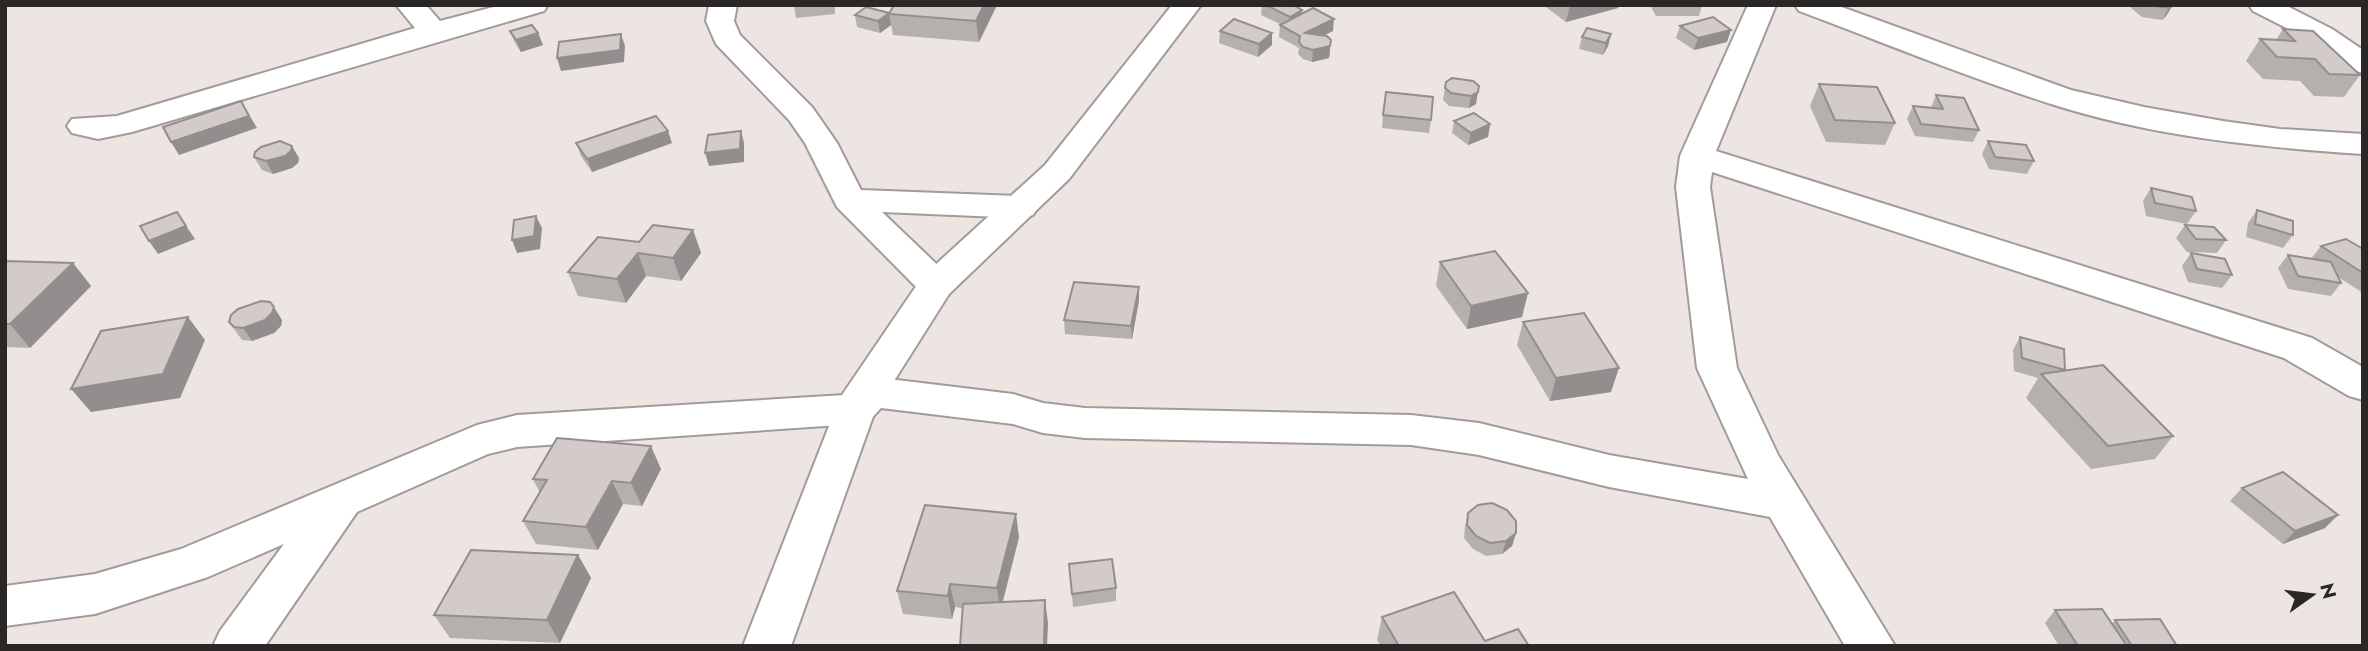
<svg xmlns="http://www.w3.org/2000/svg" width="2368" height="651" font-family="Jost,sans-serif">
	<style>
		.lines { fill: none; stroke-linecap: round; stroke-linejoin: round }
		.minor-casing { stroke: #a29b99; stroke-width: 4 }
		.tertiary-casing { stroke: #a29b99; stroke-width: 4 }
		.minor { fill: #fff; fill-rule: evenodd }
		.tertiary { fill: #fff; fill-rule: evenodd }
		.wall { fill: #b5afad }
		.shaded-wall { fill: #938e8d }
		.building { fill: #d2cbc9; stroke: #938e8d; stroke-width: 2 }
	</style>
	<rect width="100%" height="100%" fill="#ece5e2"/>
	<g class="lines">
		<defs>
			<g id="minor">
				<path d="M396,5h30l14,16 61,-16h47l-4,6 -412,121 -34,7 -26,-6 -5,-7 5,-7 45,-3 298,-88z"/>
				<path d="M709,5h28l-3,16 6,14 72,72 25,36 24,47 160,6 12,3 5,8 -5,8 -12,3 -139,-6 67,64 6,9 -6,9 -13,3 -13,-3 -86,-87 -32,-64 -16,-23 -73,-76 -10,-23z"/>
				<path d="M1748,5h28l-60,146 596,187 51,29v33l-14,-4 -65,-38 -572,-186 -2,15 27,181 41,87 117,191h-50l-75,-129 -161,-30 -130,-32 -68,-10 -326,-7 -42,-5 -30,-9 -132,-16 -11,12 -15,4 -338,23 -29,7 -131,58 -92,134h-52l7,-15 64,-87 -76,33 -113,37 -90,12v-40l90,-12 86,-25 296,-124 40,-10 327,-20 14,-13 14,-5 141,17 30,9 42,5 326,7 68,8 130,32 139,24 -51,-111 -21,-181 4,-31z"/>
				<path d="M1795,5h41l235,85 73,17 79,14 57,8 83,5v20c-105,-7 -214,-18 -315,-51 -84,-27 -166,-61 -249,-92z"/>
				<path d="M2249,5h36l47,24 31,21v23l-11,-3 -40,-29 -59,-30z"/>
			</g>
			<path id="tertiary" d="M1172,5h29l-132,174 -120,115 -74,117 -84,235h-48l97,-248 83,-122 122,-111z"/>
		</defs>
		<use href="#minor" class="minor-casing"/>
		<use href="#tertiary" class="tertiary-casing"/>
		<use href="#minor" class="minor"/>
		<use href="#tertiary" class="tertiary"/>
	</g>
	<g class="wall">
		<path d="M794,5h41v9l-39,4z"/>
		<path d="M997,5l-18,37 -86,-7 -2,-10 -11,8 -23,-6 -2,-12z"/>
		<path d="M1262,5h31l9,9 31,17 -9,4 6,17 -1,6 -17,4 -9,-3 -5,-5 1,-6 -20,-11 1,-13 -19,-9z"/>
		<path d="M1543,5h76l-1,3 -52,14z"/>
		<path d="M1650,5h52l-3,11h-43z"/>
		<path d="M2132,5h41l-7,11 -4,4 -20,-3 -11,-9z"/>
		<path d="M1680,26l47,16 -33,8 -18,-12z"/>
		<path d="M2283,29l77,46 -16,22 -30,-1 -14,-15 -37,-2 -17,-18 14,-22 16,1z"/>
		<path d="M510,31l28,2 5,12 -22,7 -6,-9z"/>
		<path d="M1220,31l52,2v12l-14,12 -39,-14z"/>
		<path d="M1611,34l-3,12 -5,9 -24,-6 3,-12z"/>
		<path d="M1473,81l3,23 -7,4 -20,-2 -6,-6 2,-12z"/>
		<path d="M1819,84l76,39 -10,22 -59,-3 -16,-36z"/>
		<path d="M1936,95l43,35 -6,12 -58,-6 -8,-17 6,-13 18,2z"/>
		<path d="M1383,115l48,5 -2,13 -47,-5z"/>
		<path d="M1454,121l36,3 -2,13 -20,8 -16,-12z"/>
		<path d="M1988,141l46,20 -7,13 -38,-5 -7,-15z"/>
		<path d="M576,143h96l-80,29 -11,-16z"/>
		<path d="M254,157l45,1 -1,5 -6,5 -19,6 -11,-4z"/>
		<path d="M2151,188l45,23 -9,13 -41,-8 -3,-15z"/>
		<path d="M2257,210l36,25 -10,13 -37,-11 2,-14z"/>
		<path d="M2185,225l41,15 -9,13 -30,-1 -11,-14z"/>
		<path d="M693,230l8,23 -20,28 -35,-5 -20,27 -48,-7 -10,-24 71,-30z"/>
		<path d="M2321,246l42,3v44l-25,-16 3,6 -10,13 -43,-7 -10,-21 10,-13 23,4z"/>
		<path d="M2191,253l41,22 -10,13 -34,-6 -6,-16z"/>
		<path d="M5,261l68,2 18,23 -61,62 -25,-1z"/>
		<path d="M1440,262l82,55 -55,12 -31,-43z"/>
		<path d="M1139,300l-7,39 -67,-5 -1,-14z"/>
		<path d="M282,320l-1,6 -7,7 -22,8 -10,-1 -13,-18z"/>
		<path d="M1523,322l88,70 -61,9 -33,-56z"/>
		<path d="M2020,337l45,33 -1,1 109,65 -18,23 -64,10 -65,-71 12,-20 -24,-7 -1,-21z"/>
		<path d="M661,469l-19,37 -19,-2 -25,46 -62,-6 -13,-23 17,-28 -7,-14z"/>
		<path d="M2242,488l83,40 -42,16 -53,-43z"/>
		<path d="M1468,513l48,20 -4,13 -10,8 -16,2 -13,-7 -9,-11 1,-12z"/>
		<path d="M1019,537l-16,65 45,21 -93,-16 -3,12 -49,-5 -6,-23z"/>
		<path d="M578,555l13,23 -31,65 -110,-5 -16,-23z"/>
		<path d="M1069,564l47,24v13l-43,6z"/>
		<path d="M2055,610l57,14 3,-4 62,26h-118l-14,-23z"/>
		<path d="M1382,617l103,24 44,5h-148l-4,-6z"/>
	</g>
	<g class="shaded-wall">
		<path d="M984,5h13l-18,37 -3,-21z"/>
		<path d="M1570,5h49l-1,3 -52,14z"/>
		<path d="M2173,5l-7,11 -4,4 7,-12z"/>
		<path d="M1302,10v11l-13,8 1,-12z"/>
		<path d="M889,13l2,12 -11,8 -2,-12z"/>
		<path d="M1334,19l-1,12 -29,14 1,-12z"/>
		<path d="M1731,30l-4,12 -33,8 4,-12z"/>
		<path d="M538,33l5,12 -22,7 -5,-12z"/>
		<path d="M1272,33v12l-14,12 1,-13z"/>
		<path d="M621,34l4,12 -1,16 -63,9 -4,-13z"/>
		<path d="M1611,34l-3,12 -5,9 3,-12z"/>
		<path d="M1331,40l-2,18 -17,4 1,-12z"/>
		<path d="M1478,92l-2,12 -7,4 2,-12z"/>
		<path d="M241,101l16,27 -78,27 -8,-13z"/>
		<path d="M1490,124l-2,13 -20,8 3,-12z"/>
		<path d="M668,131l4,12 -80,29 -5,-13z"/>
		<path d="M741,131l3,12v19l-35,4 -4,-13z"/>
		<path d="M292,146l7,12 -1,5 -6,5 -19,6 -7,-13z"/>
		<path d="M536,216l6,12 -2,21 -23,4 -5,-13z"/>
		<path d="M186,226l9,13 -37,15 -9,-13z"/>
		<path d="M693,230l8,23 -20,28 -8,-23z"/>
		<path d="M638,253l8,23 -20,27 -9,-24z"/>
		<path d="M73,263l18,23 -61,62 -20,-24z"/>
		<path d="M1139,287v13l-7,39 -1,-13z"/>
		<path d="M1528,293l-6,24 -55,12 4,-23z"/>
		<path d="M274,307l8,13 -1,6 -7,7 -22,8 -9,-13z"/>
		<path d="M188,317l17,23 -25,58 -89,14 -20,-23z"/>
		<path d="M1619,368l-8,24 -61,9 6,-23z"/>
		<path d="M651,446l10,23 -19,37 -11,-23z"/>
		<path d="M612,481l11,23 -25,46 -12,-23z"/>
		<path d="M1016,514l3,23 -19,74 -3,-23z"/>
		<path d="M2338,515l-13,13 -42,16 12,-13z"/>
		<path d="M1516,533l-4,13 -10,8 4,-13z"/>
		<path d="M578,555l13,23 -31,65 -13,-23z"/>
		<path d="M950,584l5,23 -3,12 -4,-23z"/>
		<path d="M1045,600l3,23 -1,23h-3z"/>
	</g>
	<g class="building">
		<path d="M894,5h90l-8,16 -87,-7z"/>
		<path d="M1266,5h27l9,5 -12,7z"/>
		<path d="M2148,5h24l-3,3z"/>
		<path d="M866,7l23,6 -11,8 -23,-6z"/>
		<path d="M1313,8l21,11 -29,14 22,3 4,4 -1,6 -17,4 -10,-3 -4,-5 1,-6 -20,-11z"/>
		<path d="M1713,17l18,13 -33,8 -18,-12z"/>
		<path d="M1234,19l38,14 -13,11 -39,-13z"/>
		<path d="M532,25l6,8 -22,7 -6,-9z"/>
		<path d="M1587,28l24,6 -5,9 -24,-6z"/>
		<path d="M2283,29l30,2 47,44 -31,-1 -14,-15 -38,-2 -17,-18 35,2z"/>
		<path d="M621,34l-1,16 -63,8 2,-16z"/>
		<path d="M1452,78l21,3 6,5 -1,6 -7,4 -20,-3 -6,-5 1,-6z"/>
		<path d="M1819,84l58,3 18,36 -60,-3z"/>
		<path d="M1386,92l47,5 -2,23 -48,-5z"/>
		<path d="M1936,95l28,3 15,32 -58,-6 -8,-18 30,3z"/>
		<path d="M241,101l8,15 -78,26 -8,-15z"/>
		<path d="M1474,113l16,11 -19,9 -17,-12z"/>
		<path d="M656,116l12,15 -81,28 -11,-16z"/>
		<path d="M741,131l-1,18 -35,4 3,-18z"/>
		<path d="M280,141l12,5 -1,5 -6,5 -19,5 -12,-4 1,-5 6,-5z"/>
		<path d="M1988,141l38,4 8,16 -39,-4z"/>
		<path d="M2151,188l41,9 4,14 -41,-8z"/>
		<path d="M2257,210l36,11v14l-38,-11z"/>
		<path d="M177,212l9,14 -37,15 -9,-15z"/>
		<path d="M536,216l-2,20 -22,4 2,-20z"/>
		<path d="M653,225l40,5 -20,28 -35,-5 -21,26 -49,-7 30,-35 41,5z"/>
		<path d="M2185,225l29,2 12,13 -30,-1z"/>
		<path d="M2346,239l17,10v24l-42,-27z"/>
		<path d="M1495,251l33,42 -57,13 -31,-44z"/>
		<path d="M2191,253l34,6 7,16 -35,-6z"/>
		<path d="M2288,255l43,7 10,21 -43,-7z"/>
		<path d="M5,261l68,2 -63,61h-5z"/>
		<path d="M1074,282l65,5 -8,39 -67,-6z"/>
		<path d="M261,301l9,1 4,5 -2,6 -7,7 -22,8 -9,-1 -5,-5 2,-7 7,-6z"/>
		<path d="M1584,313l35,55 -63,10 -33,-56z"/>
		<path d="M188,317l-25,57 -92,15 30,-58z"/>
		<path d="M2020,337l44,12 1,21 -43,-12z"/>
		<path d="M2103,365l70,71 -65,10 -67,-72z"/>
		<path d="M557,438l94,8 -20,37 -19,-2 -26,46 -63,-6 24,-41 -14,-1z"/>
		<path d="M2283,472l55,43 -43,16 -53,-43z"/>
		<path d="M1492,503l15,7 9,11v12l-10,8 -16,2 -14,-7 -9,-11 1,-12 10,-8z"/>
		<path d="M925,505l91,9 -19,74 -47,-4 -2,12 -51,-5z"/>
		<path d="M471,550l107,5 -31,65 -113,-5z"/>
		<path d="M1112,559l4,29 -44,6 -3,-30z"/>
		<path d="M1454,592l31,49 33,-12 11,17h-130l-17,-29z"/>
		<path d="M1045,600l-1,46h-84l3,-42z"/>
		<path d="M2102,609l25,37h-49l-23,-36z"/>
		<path d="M2160,619l17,27h-45l-17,-26z"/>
	</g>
	<rect width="2368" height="651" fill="none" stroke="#2a2726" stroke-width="14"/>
	<g transform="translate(2312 595) rotate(76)" stroke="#ece5e2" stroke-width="5" paint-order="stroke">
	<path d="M0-5L12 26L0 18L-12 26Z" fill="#2a2726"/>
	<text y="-10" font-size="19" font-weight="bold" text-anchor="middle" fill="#2a2726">N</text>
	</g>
</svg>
